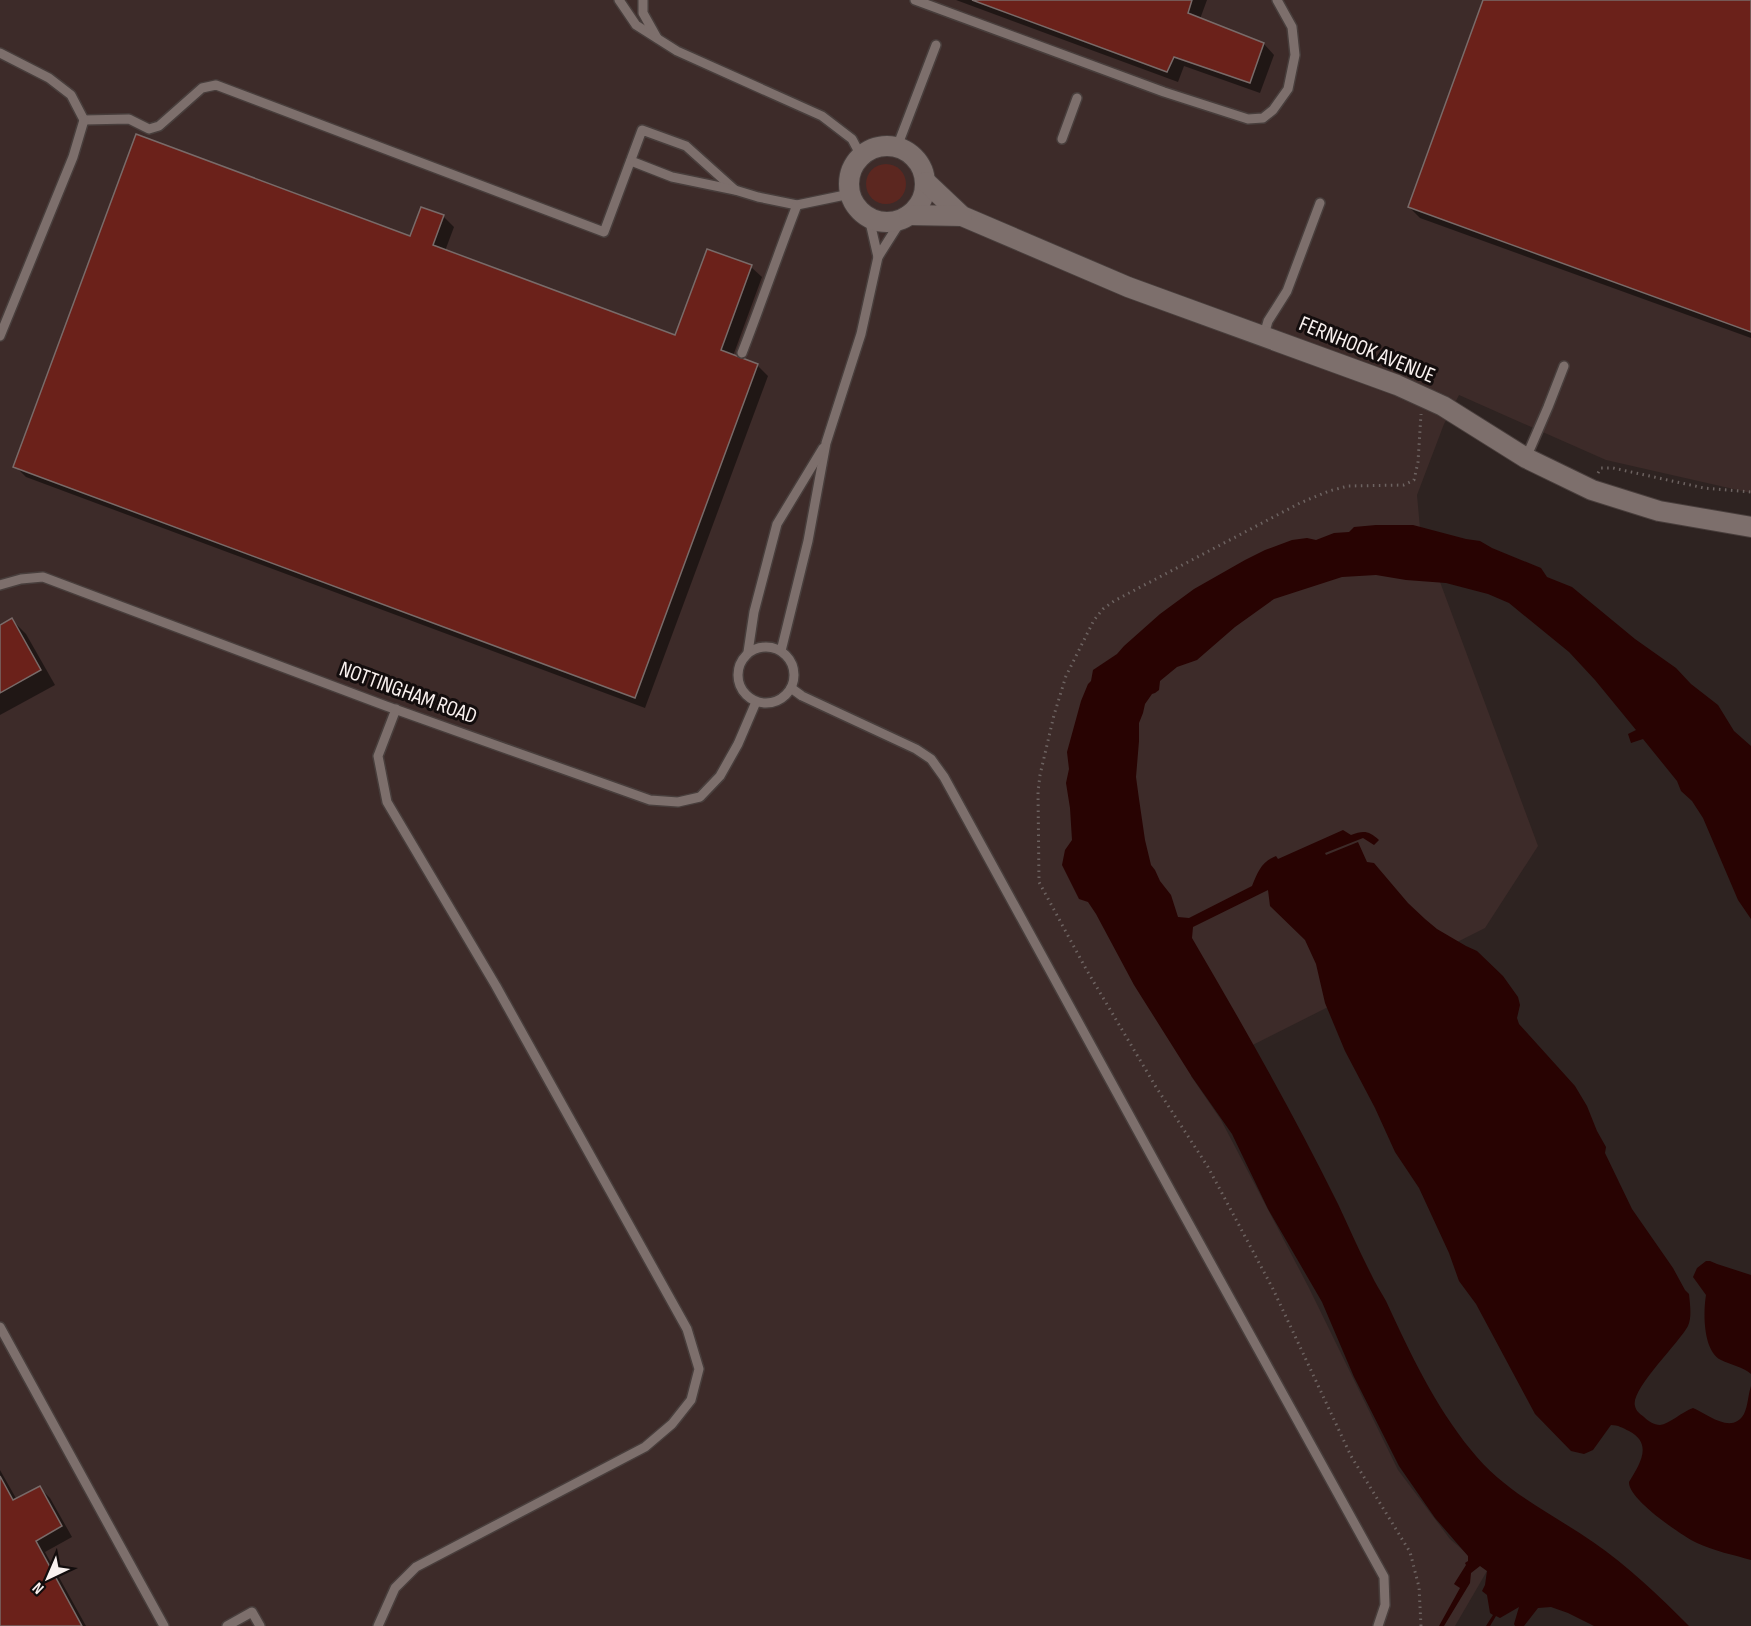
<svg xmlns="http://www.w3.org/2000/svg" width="1751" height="1626" font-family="'Sofia Sans Condensed',sans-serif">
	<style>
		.built { fill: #3d2b29 }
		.green { fill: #5c2720 }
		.water { fill: #280302 }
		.shadow { fill: #0007 }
		.building { fill: #6b211a; stroke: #796b69; stroke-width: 1.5 }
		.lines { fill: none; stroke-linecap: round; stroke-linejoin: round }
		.service-casing { stroke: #483e3c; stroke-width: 12 }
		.minor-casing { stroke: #483e3c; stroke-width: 22 }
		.path { stroke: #6d6361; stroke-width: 3; stroke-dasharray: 1.5 4.5; stroke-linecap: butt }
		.service { stroke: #7d6f6c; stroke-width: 9 }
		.minor { stroke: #7d6f6c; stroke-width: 20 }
		.labels { text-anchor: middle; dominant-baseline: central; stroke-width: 6; stroke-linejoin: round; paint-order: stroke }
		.street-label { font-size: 22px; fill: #f9f1ef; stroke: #130d0d }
	</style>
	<rect width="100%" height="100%" fill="#2e2321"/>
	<path class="built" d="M0,0h1751v493l-145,-33 -147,-65 -15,29 -27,71 3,33 118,318 -53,82 -294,148 30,44 88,168 89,182 52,69 37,32 -32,55h-1455z"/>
	<circle class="green" cx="886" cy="184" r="20"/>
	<g class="water">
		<path d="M1376,525h37l53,14 14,2 12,7 49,20 6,9 25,10 63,52 41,29 15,16 27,21 16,26 17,15v173l-13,-19 -35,-82 -11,-17 -11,-10 -4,-10 -34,-42 -12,4 -3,-9 8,-4 -41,-50 -26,-28 -60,-49 -21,-9 -42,-11 -40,-3 -30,-5 -34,2 -68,22 -39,28 -38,33 -20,7 -17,14 -1,9 -4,3 -3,1 -7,10 -2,9 -4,10v18l-3,36 3,22 6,41 6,25 4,5 5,11 11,14 7,22 11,1 63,-32c6,-14 9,-24 24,-30l2,3 65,-29 8,5c13,-5 18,-4 28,5l-5,5 -11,-7 -38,15 1,2 32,-13 9,20 7,1 34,40 17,16 12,10 29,17 11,5 26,25 15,21 2,8 -3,13 2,6 56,62 12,20 10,25 9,16 -1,6 27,56 41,59 12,22 4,4c1,10 3,23 -1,32 -9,17 -58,64 -53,80 1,5 5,8 9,11 4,4 10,8 16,8 9,-1 22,-13 33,-17 14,6 39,27 51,6 4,-8 4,-19 7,-28v174c-17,-5 -37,-9 -54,-17 -15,-7 -69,-44 -68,-61 10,-17 25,-38 0,-51 -6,-3 -11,-6 -18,-6l-18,25 -9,4 -13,-3 -36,-37 -59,-110 -17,-23 -10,-28 -30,-65 -24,-36 -20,-44 -30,-57 -20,-48 -9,-39 -11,-24 -35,-34 -2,-16 -75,37 -1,11c51,87 101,175 146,266 11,23 21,47 33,70 4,9 10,18 15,27 24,52 49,105 85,149 33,42 80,63 122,92 35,24 66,54 96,84h-95l-26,-13 -17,-6 -13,1 -14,18h-9l-1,-2 5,-17 -19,11 -4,-2 -6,10h-4l7,-11 -3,-2 -3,-18 -5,-4 3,-6 2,-14 -7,-5 -9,7 -1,10 -26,43h-5l21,-38 -6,-4 12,-19 -1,-2 3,-2v-5l-33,-38 -36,-52 -45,-89 -32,-75 -54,-93 -36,-75 -40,-57 -58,-92 -38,-71 -8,-12 -9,-3 -17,-34 3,-15 7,-10 -2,-32 -4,-25 3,-14 -2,-17 14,-51 7,-17 3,-3 2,-11 24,-16 7,-8 36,-32 34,-25 51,-29 20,-10 27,-10 15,-2 9,2 18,-7 15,-1 5,-5z"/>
		<path d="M1706,1261h4l7,3 34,11v99c-8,-7 -20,-9 -30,-14 -18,-9 -18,-47 -15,-65l-13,-18 4,-9z"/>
	</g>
	<g class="shadow">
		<path d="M956,0h251l-7,19 64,25 10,11 -14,38 -76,-27 -6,16z"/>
		<path d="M1484,0h267v338l-331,-120 -11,-11z"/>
		<path d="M443,216l11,11 -9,24 231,86 75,-70 11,10 -29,79 25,10 10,10 -123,332 -619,-231 -11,-11 396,-228z"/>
		<path d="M12,620l14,14 29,51 -55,30v-88z"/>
		<path d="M0,1470l17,30 23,-12 10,10 22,39 -27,15 41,74h-86z"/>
	</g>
	<g class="building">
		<path d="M972,0h220l-4,13 76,30 -14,40 -76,-26 -7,15z"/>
		<path d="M1483,0h268v332l-343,-125z"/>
		<path d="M136,134l274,102 11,-29 23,8 -11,30 242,90 32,-86 45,16 -31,85 37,14 -123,334 -622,-231z"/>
		<path d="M12,618l29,52 -41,23v-68z"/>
		<path d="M0,1476l13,24 27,-14 22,40 -26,15 46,85h-82z"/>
	</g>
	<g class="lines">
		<defs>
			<g id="service">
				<path d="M619,0l17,25 41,26 145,65 30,23 9,17"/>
				<path d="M643,0v13l14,25"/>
				<path d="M915,0l249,92 84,27 15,-1 10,-8 15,-21 7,-34 -3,-28 -15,-27"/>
				<path d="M0,53l49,25 22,17 13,25"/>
				<path d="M84,120l45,-1 20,10 10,-3 43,-38 14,-3 388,147 38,-102 44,16 49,44"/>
				<path d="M1062,139l15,-41"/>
				<path d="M897,147l39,-102"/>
				<path d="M631,161l41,16 63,13 23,7 39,8 53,-11"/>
				<path d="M869,218l9,39"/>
				<path d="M1264,335l4,-14 19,-30 33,-88"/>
				<path d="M0,336l73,-179 11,-37"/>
				<path d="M742,353c19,-49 36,-99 55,-148"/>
				<path d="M1526,458l22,-51 16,-41"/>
				<path d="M0,585l21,-6 22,-2 343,129 264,94 28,2 22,-5 20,-21 18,-32 18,-42"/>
				<circle cx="766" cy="675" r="28"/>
				<path d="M781,651l27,-110 18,-98 35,-109 17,-77 24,-38"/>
				<path d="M748,652l6,-40 23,-88 46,-76"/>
				<path d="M791,688l11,8 114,53 15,10 13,18 235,429 205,371 1,28 -7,21"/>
				<path d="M0,1327l164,299"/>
				<path d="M227,1626l25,-14 8,14"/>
				<path d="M378,1626l17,-38 21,-21 229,-120 27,-23 19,-24 8,-31 -12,-40 -191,-343 -109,-184 -9,-46 18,-47"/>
			</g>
			<g id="minor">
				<circle cx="887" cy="184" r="38"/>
				<path d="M926,182l36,34 166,71 269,98 46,21 83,52 66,32 67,21 92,16"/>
				<path d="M909,215l53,1"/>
			</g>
		</defs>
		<use href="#service" class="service-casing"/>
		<use href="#minor" class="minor-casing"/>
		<g class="path">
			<path d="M1598,473l3,-5h12l91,20 47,4"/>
			<path d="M1421,1626l-2,-39 -9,-35 -59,-96 -78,-167 -65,-122 -52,-80 -70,-118 -47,-87 -1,-90 2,-17 14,-60 12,-39 28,-56 9,-11 11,-8 186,-98 29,-12 19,-5 56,-1 10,-5 4,-18 3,-48"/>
		</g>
		<use href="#service" class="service"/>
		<use href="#minor" class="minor"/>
	</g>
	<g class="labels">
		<g class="street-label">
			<text transform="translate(1367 350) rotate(22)">FERNHOOK AVENUE</text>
			<text transform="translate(408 693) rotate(20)">NOTTINGHAM ROAD</text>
		</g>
	</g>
	<g transform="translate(48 1578) rotate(224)" stroke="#130d0d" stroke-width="4.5" paint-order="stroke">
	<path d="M0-4.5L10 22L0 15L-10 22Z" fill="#f9f1ef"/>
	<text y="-9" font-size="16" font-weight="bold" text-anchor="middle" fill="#f9f1ef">N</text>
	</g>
</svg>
